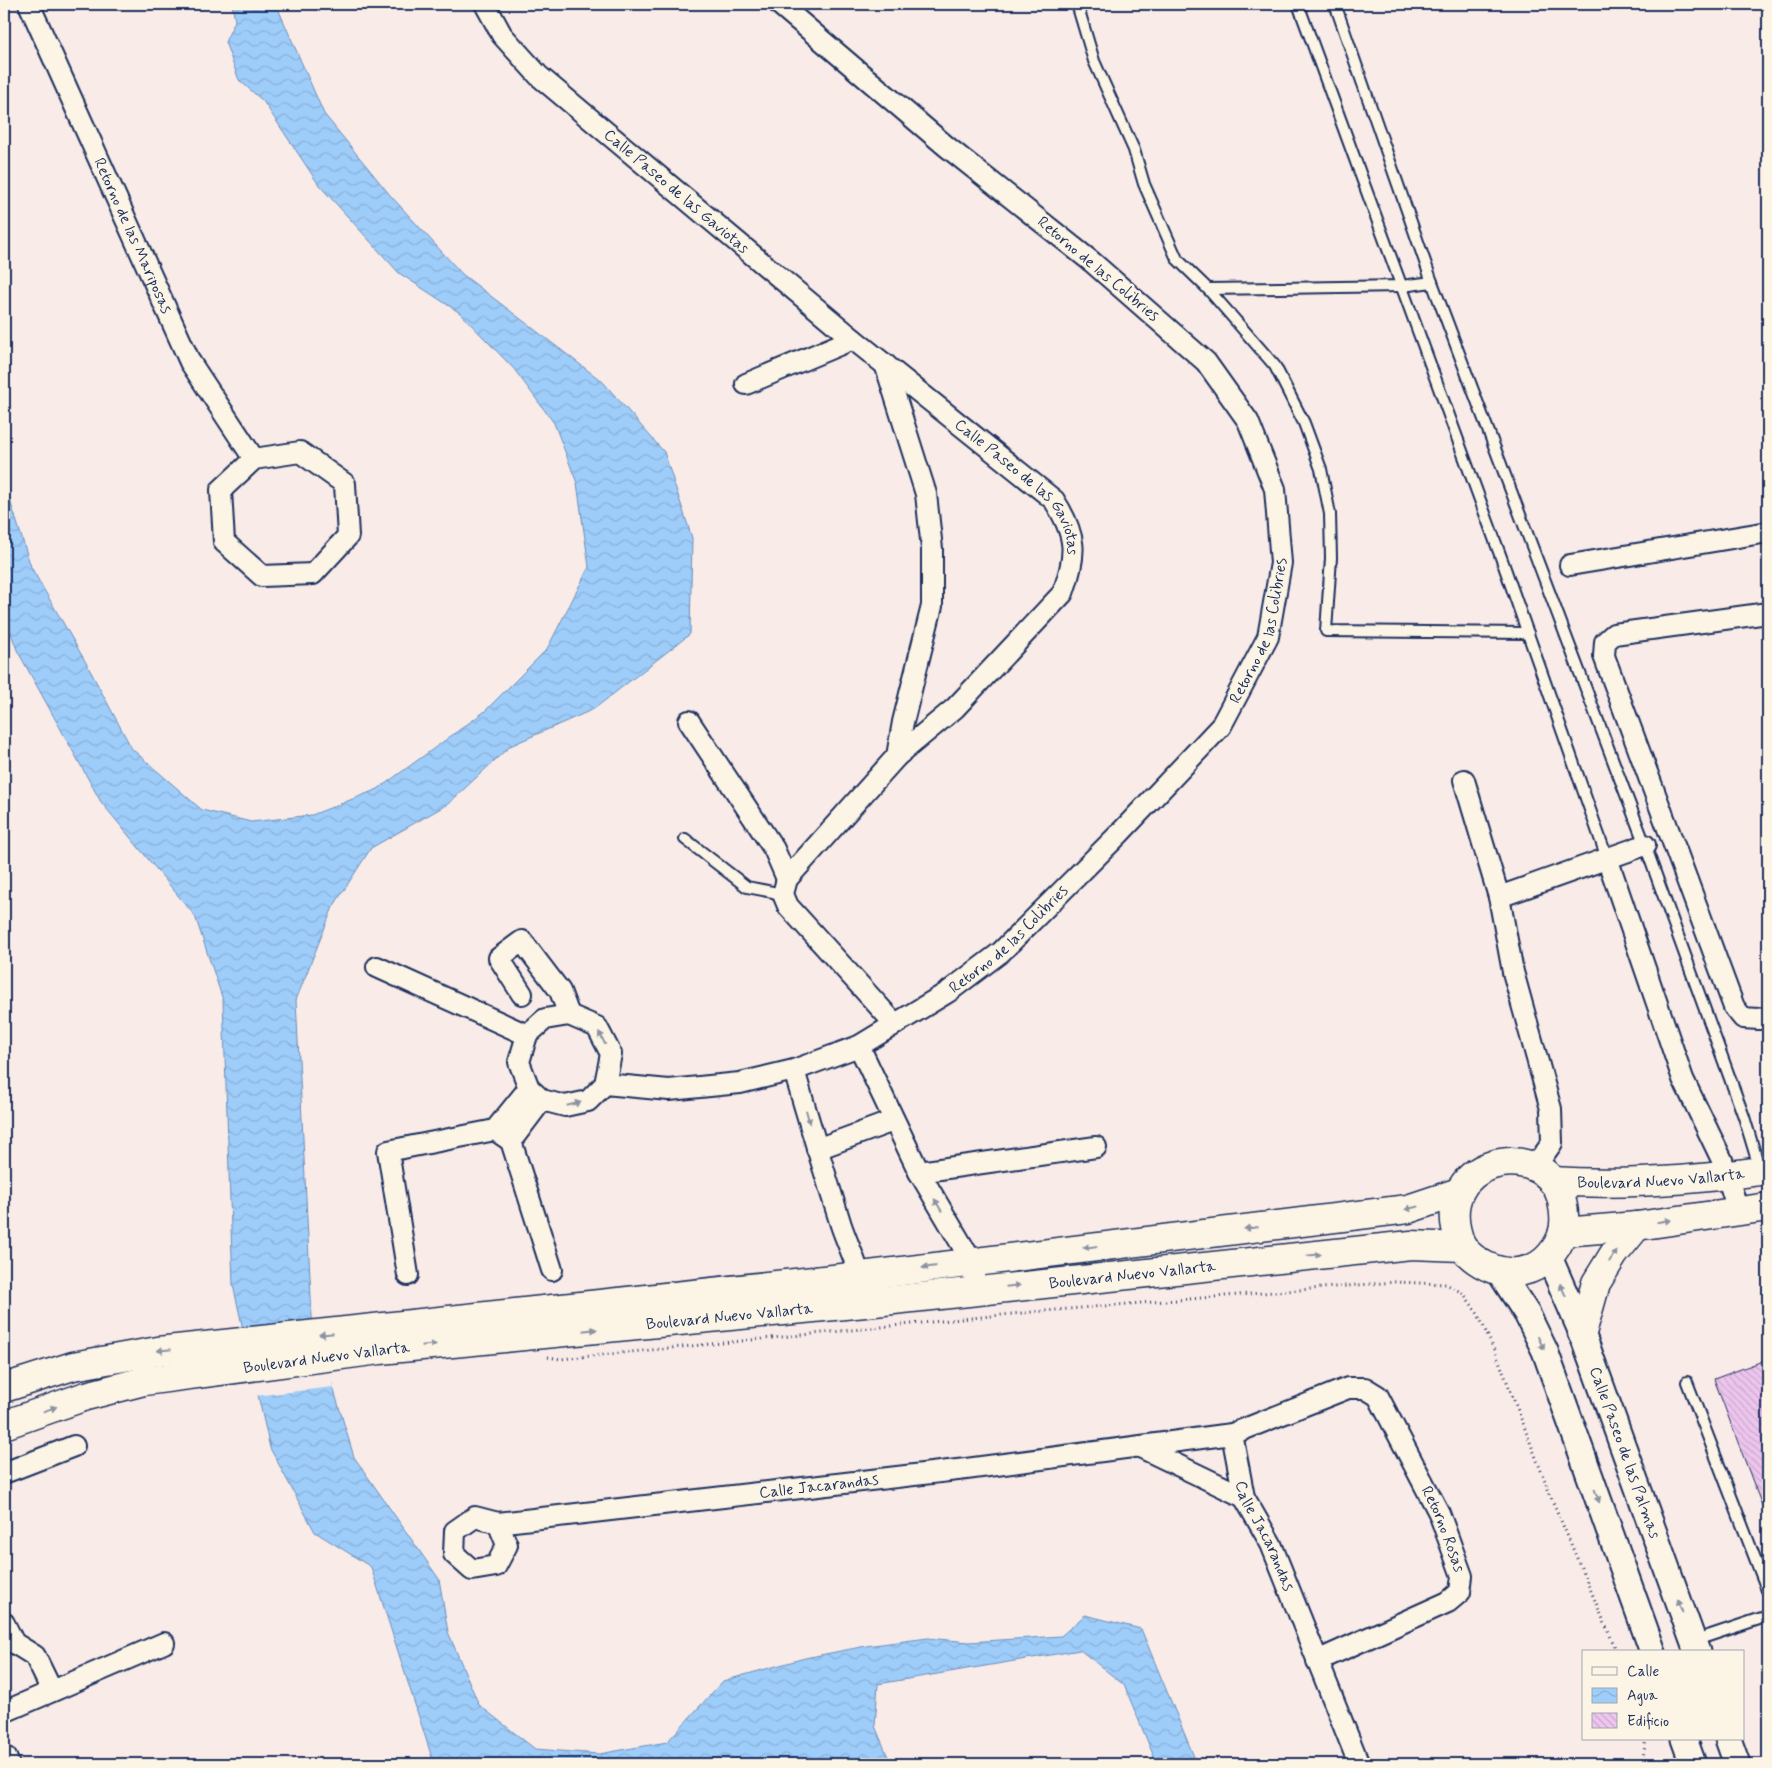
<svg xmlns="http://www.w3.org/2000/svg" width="1772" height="1768" font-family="Mynerve,sans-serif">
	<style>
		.water { fill: url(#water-waves); stroke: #6a8ebc }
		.pier { fill: #f9ebe7 }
		.building { fill: url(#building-back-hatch); stroke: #1b2f5e }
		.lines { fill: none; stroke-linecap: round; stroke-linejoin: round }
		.service-casing { stroke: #1b2f5e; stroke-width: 14 }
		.minor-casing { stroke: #1b2f5e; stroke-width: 24 }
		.tertiary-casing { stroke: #1b2f5e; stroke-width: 29 }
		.secondary-casing { stroke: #1b2f5e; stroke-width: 31 }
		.path { stroke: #1b2f5e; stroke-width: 3; stroke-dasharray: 1 4; stroke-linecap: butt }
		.service { stroke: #fcf5e5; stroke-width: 10 }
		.minor { stroke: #fcf5e5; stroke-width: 20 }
		.tertiary { stroke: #fcf5e5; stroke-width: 25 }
		.secondary { stroke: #fcf5e5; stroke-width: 28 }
		.oneway { fill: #8c92a2 }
		.labels { text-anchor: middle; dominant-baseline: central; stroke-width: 5; stroke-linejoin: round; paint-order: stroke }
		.street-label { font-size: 16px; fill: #1b2f5e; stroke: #fcf5e5 }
	</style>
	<defs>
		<pattern id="water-waves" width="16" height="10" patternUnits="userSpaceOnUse" patternTransform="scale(1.25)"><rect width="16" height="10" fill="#9ecdfa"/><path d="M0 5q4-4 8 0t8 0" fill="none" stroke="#88b0d9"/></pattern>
		<pattern id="building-back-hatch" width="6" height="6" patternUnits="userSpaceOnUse" patternTransform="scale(1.25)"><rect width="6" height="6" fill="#edc5ed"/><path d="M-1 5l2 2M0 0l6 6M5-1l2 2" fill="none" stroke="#cbaace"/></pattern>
	</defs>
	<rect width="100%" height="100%" fill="#f9ebe7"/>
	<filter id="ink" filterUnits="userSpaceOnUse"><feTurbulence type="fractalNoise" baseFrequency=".02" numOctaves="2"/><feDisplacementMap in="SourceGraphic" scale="10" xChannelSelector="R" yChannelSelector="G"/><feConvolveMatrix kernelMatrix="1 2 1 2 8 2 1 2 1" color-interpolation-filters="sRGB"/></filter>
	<g filter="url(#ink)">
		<path class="water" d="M232,4h44l48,110 66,81 72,79 141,108 61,70 28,86 -2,96 -96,75 -84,37 -62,58 -77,44 -38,59 -37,93 16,317 42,140 85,122 9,53 31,73 56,44 64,5 68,-12 56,-61 82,-23 61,-12 62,-8 41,4 92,-6 24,-21 56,14 56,135h-40l-33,-79 -44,-35 -202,34 -3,42 16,38h-127l-11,-6 -49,6h-270l-63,-197 -56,-35 -45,-84 -37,-163 -10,-285 -28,-84 -94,-114 -84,-152 -13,-36v-133l27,86 54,94 47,88 70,61 49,12 61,-7 66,-26 106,-77 63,-63 42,-82 -12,-84 -23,-60 -40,-54 -54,-56 -61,-40 -80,-88 -56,-84 -24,-21 -14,-38 10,-21z"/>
		<path class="pier" d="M323,1343l8,29 2,15 -78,9 -10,-44z"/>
		<path class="building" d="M1768,1359v159l-1,1 -53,-140z"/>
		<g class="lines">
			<defs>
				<g id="service">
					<path d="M1077,4l17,57 40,89 10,34 33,75 31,30 67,77 29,57 17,46 9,45 1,44 -5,73 202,2"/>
					<path d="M1298,4l204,556 105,298"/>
					<path d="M1335,4l97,278 213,563 99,272 16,53"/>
					<path d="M1208,289l194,-3 30,-4"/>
					<path d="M685,839l62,48 36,7"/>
					<path d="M1687,1382l81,210"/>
					<path d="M1693,1641l75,-25"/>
				</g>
				<g id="minor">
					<path id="s1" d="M29,4l161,358 64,97"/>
					<path id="s2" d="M485,4l17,31 37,41 314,263 201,161c23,36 23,54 9,93l-108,115 -58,48 -110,123 -4,15 5,12 107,118"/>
					<path d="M885,364l41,130 6,55v57l-29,116 -6,34"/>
					<path d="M746,384l107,-45"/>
					<path d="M300,452l45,32 3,52 -35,38 -51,2 -38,-34 -3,-52 33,-31z"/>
					<path d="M1570,565l198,-33"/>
					<path d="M1768,613l-154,21 -9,8 -1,14 130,351 9,11 16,1 9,-2"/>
					<path d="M689,721l85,128 13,30"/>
					<path d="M1464,780l35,117 14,75 38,137 1,34 -17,24"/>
					<path d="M1607,858l76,221 39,81 16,50"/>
					<path d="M1499,897l146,-52"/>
					<path d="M377,967l150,68"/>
					<path d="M522,994l-23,-36 23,-17 38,50 9,24"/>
					<path d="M859,1046l60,126 53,90 4,28"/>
					<path d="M794,1070c15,52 31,104 47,155 7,21 18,41 21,62"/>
					<path id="s3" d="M605,1084l6,-30 -14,-27 -28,-12 -24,4 -18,16 -8,27 10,26 13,12 23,6 23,-5 17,-17 64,6 71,-7 54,-13 65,-24 89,-54 53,-40 119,-119 101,-107 47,-89 13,-74 -6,-74 -27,-68 -42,-59 -114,-100 -146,-116 -167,-142"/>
					<path d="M495,1130l16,11 41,129"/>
					<path d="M511,1141l31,-41"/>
					<path d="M817,1149l76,-28"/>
					<path d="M919,1172l177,-25"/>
					<path d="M408,1275l-20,-124 107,-21 34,-42"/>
					<path id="s4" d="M1232,1434l12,63 27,47 88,220"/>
					<path d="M1140,1447l104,50"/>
					<path d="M4,1473l70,-27"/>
					<path id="s5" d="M498,1523l9,22 -11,21 -24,4 -18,-16 1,-23 20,-14 23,6 468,-54 266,-35 116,-46h17l13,8 61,117 23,63 -2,16 -12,10 -131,59"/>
					<path d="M4,1623l10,20 21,13 17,35"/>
					<path d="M4,1712l160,-69"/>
				</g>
				<g id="tertiary">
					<path id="s6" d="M1549,1257l33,76 115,319"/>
					<path d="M1499,1271l28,43 18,37 108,301"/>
					<path d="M1684,1739l9,25"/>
					<path d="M1728,1739l9,25"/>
					<path d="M4,1759l2,5"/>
				</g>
				<g id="secondary">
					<path id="s7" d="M1552,1181c72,5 145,-1 216,-11"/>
					<path d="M1563,1232l74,-6 131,-19"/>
					<path d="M1582,1333l14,-50 18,-29 23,-28"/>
					<path d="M4,1388l69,-22 85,-15 703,-75 547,-67 51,-17"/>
					<path id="s8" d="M4,1425l82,-29 58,-15 236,-31 485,-47 546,-58 51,2c29,34 79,36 99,-9 5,-12 4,-24 1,-37 -15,-67 -138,-44 -100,46"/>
				</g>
			</defs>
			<use href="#service" class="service-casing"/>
			<use href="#minor" class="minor-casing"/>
			<use href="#tertiary" class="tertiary-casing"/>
			<use href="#secondary" class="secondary-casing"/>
			<g class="path">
				<path d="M548,1357l13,2 471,-47 363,-30 51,2 18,10 14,20 21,47 54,141 64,150"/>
				<path d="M1642,1764l4,-25"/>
			</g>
			<use href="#service" class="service"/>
			<use href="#minor" class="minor"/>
			<use href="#tertiary" class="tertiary"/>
			<use href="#secondary" class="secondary"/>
		</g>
		<defs><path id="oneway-solid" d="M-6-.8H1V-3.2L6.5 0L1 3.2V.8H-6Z" transform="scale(1.25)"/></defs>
		<g class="oneway">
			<use href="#oneway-solid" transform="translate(602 1038) rotate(-117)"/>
			<use href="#oneway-solid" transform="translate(574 1104) rotate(-14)"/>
			<use href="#oneway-solid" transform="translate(808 1117) rotate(74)"/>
			<use href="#oneway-solid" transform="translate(938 1205) rotate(-121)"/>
			<use href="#oneway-solid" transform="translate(1412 1208) rotate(167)"/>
			<use href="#oneway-solid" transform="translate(1664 1221) rotate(-9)"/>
			<use href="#oneway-solid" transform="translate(1251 1228) rotate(173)"/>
			<use href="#oneway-solid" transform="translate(1090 1247) rotate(173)"/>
			<use href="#oneway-solid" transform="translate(1314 1255) rotate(-6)"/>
			<use href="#oneway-solid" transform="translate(1613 1256) rotate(-56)"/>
			<use href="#oneway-solid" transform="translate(929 1267) rotate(173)"/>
			<use href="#oneway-solid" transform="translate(1013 1286) rotate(-6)"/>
			<use href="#oneway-solid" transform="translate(1563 1290) rotate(-113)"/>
			<use href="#oneway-solid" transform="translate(590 1330) rotate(-6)"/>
			<use href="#oneway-solid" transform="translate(326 1334) rotate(174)"/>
			<use href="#oneway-solid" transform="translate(1541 1343) rotate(64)"/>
			<use href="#oneway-solid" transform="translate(429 1345) rotate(-6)"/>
			<use href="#oneway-solid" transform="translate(164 1350) rotate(174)"/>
			<use href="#oneway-solid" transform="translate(50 1409) rotate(-19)"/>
			<use href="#oneway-solid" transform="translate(1597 1496) rotate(70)"/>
			<use href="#oneway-solid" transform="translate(1680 1606) rotate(-110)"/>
		</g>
	</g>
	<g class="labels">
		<g class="street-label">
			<text stroke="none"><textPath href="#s2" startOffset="270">Calle Paseo de las Gaviotas</textPath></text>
			<text stroke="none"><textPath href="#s1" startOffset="254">Retorno de las Mariposas</textPath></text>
			<text transform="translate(1098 269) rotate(40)">Retorno de las Colibries</text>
			<text stroke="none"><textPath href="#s2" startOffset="725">Calle Paseo de las Gaviotas</textPath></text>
			<text stroke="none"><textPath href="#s3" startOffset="1135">Retorno de las Colibries</textPath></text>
			<text stroke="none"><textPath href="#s3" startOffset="730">Retorno de las Colibries</textPath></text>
			<text stroke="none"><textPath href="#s7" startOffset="109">Boulevard Nuevo Vallarta</textPath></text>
			<text stroke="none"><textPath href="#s8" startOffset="1141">Boulevard Nuevo Vallarta</textPath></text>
			<text stroke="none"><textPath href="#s8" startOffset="736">Boulevard Nuevo Vallarta</textPath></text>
			<text stroke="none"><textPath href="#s8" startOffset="331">Boulevard Nuevo Vallarta</textPath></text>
			<text stroke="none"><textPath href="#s6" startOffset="210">Calle Paseo de las Palmas</textPath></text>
			<text stroke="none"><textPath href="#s5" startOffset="490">Calle Jacarandas</textPath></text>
			<text stroke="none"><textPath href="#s5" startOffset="1212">Retorno Rosas</textPath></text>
			<text stroke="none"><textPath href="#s4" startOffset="108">Calle Jacarandas</textPath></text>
		</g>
	</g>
	<rect width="1772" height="1768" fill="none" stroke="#fcf5e5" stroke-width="20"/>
	<rect x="10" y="10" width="1752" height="1748" fill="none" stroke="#1b2f5e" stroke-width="2" filter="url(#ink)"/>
	<rect x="1582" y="1650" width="162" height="90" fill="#fcf5e5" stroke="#a2a6af"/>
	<rect x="1592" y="1667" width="25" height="8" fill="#fcf5e5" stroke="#a2a6af"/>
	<text x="1627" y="1676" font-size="15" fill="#1b2f5e">Calle</text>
	<rect x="1592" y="1688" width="25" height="15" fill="url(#water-waves)" stroke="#a2a6af"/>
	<text x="1627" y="1700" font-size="15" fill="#1b2f5e">Agua</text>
	<rect x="1592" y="1713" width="25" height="15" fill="url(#building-back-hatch)" stroke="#a2a6af"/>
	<text x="1627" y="1726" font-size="15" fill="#1b2f5e">Edificio</text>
</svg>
